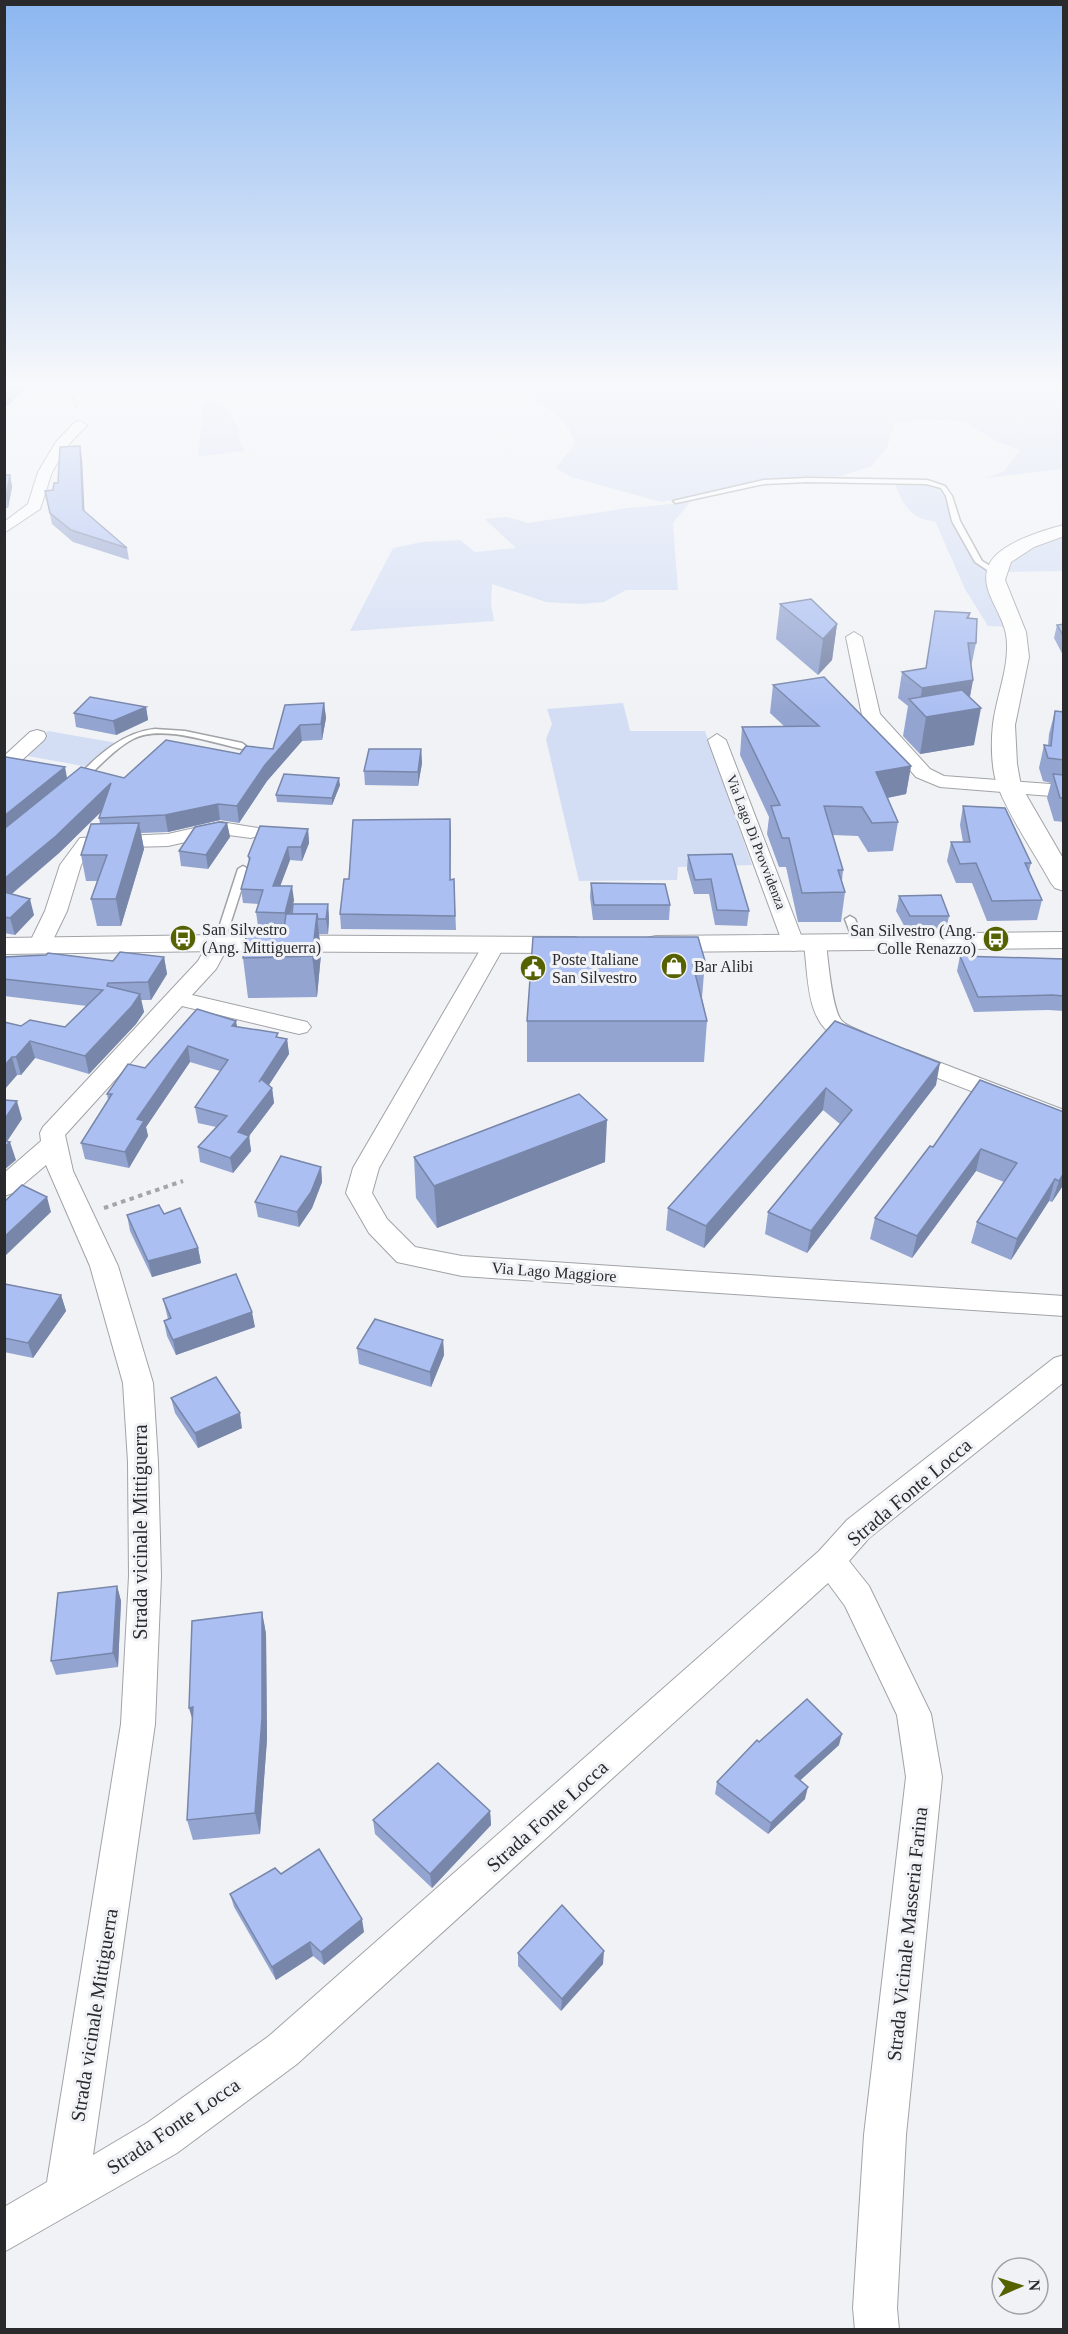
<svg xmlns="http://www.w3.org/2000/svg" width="1068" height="2334" font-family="'Times New Roman',serif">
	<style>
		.green { fill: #d3ddf4 }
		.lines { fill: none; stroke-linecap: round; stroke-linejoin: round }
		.service-casing { stroke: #a2a3a7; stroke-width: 3 }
		.minor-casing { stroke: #a2a3a7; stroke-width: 2 }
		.tertiary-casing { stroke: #a2a3a7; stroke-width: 2 }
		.path-far1 { stroke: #a4a5a9; stroke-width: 2; stroke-dasharray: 2 2; stroke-linecap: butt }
		.path { stroke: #a4a5a9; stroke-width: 4; stroke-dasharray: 4.5 4.5; stroke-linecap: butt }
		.service { fill: #fff; fill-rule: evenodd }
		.minor { fill: #fff; fill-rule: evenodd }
		.tertiary { fill: #fff; fill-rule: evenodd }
		.wall { fill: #93a4d0 }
		.shaded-wall { fill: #7886a9 }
		.building { fill: #abbff2; stroke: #7886a9; stroke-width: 1.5 }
		.labels { text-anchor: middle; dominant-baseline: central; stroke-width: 6; stroke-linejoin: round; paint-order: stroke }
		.far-street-label { font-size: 14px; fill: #2a2a2c; stroke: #f0f2f6 }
		.poi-label { font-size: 16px; fill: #2a2a2c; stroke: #f0f2f6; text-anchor: start }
		.street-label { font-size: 16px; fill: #2a2a2c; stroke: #f0f2f6 }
		.near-street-label { font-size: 20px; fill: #2a2a2c; stroke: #f0f2f6 }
	</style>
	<rect width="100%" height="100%" fill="#f0f2f6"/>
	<g class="green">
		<path d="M518,387h545v82l-76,9 17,-7 16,-21 -25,-9 -30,-19 -37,-3 -33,4 -8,24 -15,19 -41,13 -67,2 -103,21 -90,-25 -15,-9 19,-24c-5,-26 -38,-42 -57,-57z"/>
		<path d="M212,400l10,2 17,27 1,14 5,8 -47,6 5,-55z"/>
		<path d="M894,482h33l15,4 33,75 15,10 20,56 -22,-1 -23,-37 -30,-68c-23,0 -33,-18 -41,-39z"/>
		<path d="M690,502l-17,21 5,67h-52l-22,12 -24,2 -34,-2 -54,-18 -1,20 3,17 -144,10 43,-83 29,-6 38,-2 15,12 41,-4 -31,-29 22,-2 21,6 101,-15z"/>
		<path d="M1063,536v35l-61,1c13,-25 35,-29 61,-36z"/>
		<path d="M623,703l7,28h75l47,134 -74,2 -1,13 -98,1 -33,-142 6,-15 -5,-15z"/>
		<path d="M48,731l69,12 -28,24 -67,-12z"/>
	</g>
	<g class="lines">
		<defs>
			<g id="service">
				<path d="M807,478l120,2 18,6 7,10 8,25 22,40 18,11 -7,2 -18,-12 -23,-41 -6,-25 -5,-8 -15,-4 -119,-2 -43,2 -88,19 -3,-2 91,-21z"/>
				<path d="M155,729l30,2 57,12 4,3 -4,3c-30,-6 -80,-25 -109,-10 -19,10 -34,28 -50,42h-6l-2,-2c22,-23 48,-47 80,-50z"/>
				<path d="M243,866l5,3 -24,74 -1,2h-8l-1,-2 24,-74z"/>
				<path d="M850,916l5,3 9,24 -1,2h-8l-1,-2 -9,-24z"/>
			</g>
			<g id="minor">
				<path d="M80,421l7,4 -18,19 -17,28 -12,37 -36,24v-11l24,-18 10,-32 18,-30 19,-20z"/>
				<path d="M854,632l8,5 18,77 50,55 14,7 120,9v12l-124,-10 -24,-10 -54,-62 -16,-78z"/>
				<path d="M37,730l7,2 2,4 -2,4 -33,30 -7,2v-16l26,-24z"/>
				<path d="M717,734l9,6 78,203 3,-5h16l3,5c2,16 6,68 16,78 9,9 25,9 32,19l-4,5c-10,3 -17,0 -27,-4 -38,-15 -34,-62 -39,-96l-10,6 -8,-2 -3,-5 -75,-204z"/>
				<path d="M221,822l37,6 3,4 -3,4 -7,2 -30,-4 -53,12 -76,2 -11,17 -14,46 -17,35 -3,5h-16l-3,-5 17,-35 15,-46 20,-27 88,-4z"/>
				<path d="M219,936l8,2 3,5 -14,26 -24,26 115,27 4,5 -4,5 -8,2 -117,-28 -117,129 8,36 45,95 35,117 5,79 3,114 -6,148 -62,431 54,-32 122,-87 550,-485 28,-31 207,-162 10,-3v27l-195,156 -20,23 20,25 62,128 11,63 -36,358 -9,173 2,22h-44l-2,-22 11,-173 42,-358 -9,-62 -52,-109 -17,-23 -531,481 -120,89 -173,99v-45l43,-25 74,-458 8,-148 -1,-114 -5,-79 -33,-117 -44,-101 -33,28 -9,3v-23l37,-32 -1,-8 3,-6 155,-166 13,-23z"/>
				<path d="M494,938l8,2 3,5 -126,223 -7,25 15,26 28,28 47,9 602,40v20l-602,-40 -65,-14 -28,-29 -23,-40 7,-25 130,-223 3,-5z"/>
				<path d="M907,1050l157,60v17l-165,-64 -4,-5 4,-5z"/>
			</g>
			<g id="tertiary">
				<path d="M1064,525v11l-30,11 -23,15 -6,18 21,52 3,25 -14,68 2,39 4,22 43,74v31l-9,-3 -4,-5c-17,-31 -40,-63 -53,-96 -7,-17 -7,-45 -5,-63 4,-31 18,-60 13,-90 -4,-23 -28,-46 -17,-69 9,-21 54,-35 75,-40z"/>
				<path d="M1064,932v16l-408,4 -10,-2 -3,-6 3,-6 10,-2z"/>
				<path d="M219,935l355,2 10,2 4,6 -4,6 -10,2 -355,-2 -215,3v-16z"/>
			</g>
		</defs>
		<use href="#service" class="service-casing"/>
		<use href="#minor" class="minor-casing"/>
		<use href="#tertiary" class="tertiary-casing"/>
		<path class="path-far1" d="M71,387v8l6,14"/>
		<path class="path" d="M104,1208l79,-27"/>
		<use href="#service" class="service"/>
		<use href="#minor" class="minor"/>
		<use href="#tertiary" class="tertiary"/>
	</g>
	<g class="wall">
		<path d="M82,458l2,53 43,37 2,12 -56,-18 -21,-18 -7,-33 8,-1 5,-7z"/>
		<path d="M4,475h6l2,12 -4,21h-4z"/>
		<path d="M780,604l57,20 -5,36 -14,15 -42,-36z"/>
		<path d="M970,613l-1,5 7,25 -5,24 2,13 -3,17 4,48 -54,9 -17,-18 5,-30 -10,-8 4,-26 24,-4z"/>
		<path d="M1064,624v33l-10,-19 3,-13z"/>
		<path d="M773,685l138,81 -5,28 -19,4 11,24 -5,29 -25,1 -10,-16 -25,-1 10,35 -1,11 3,11 -4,30h-43l-12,-55h-7l-12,-33 2,-17 -29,-62 2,-28h43l-15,-14z"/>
		<path d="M324,703l2,15 -4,22 -20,1 -35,40 -28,42 -19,-3 -52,12 -27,1 3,16 -23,77h-24l-6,-27 6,-18h-11l-5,-26 19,-31 -1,-6 2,-6 -42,41 -47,41 22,21 -19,20 -11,-2v-176l63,22 57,-1 116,-24 33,-5z"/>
		<path d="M146,707l2,13 -32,15 -40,-8 -2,-14z"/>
		<path d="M1055,711l9,1v110l-10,-1 -7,-23 4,-15 -8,-2 -4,-13 5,-23 4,1 1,-12z"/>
		<path d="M421,749l1,14 -4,23 -53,-1 -1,-14z"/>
		<path d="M340,785l-8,20 -55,-3 -1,-7z"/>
		<path d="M963,806l68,57 -2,8 13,29 -5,20 -50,1 -15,-38h-16l-9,-22 4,-19h12l-3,-17z"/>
		<path d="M450,819v61l4,-1 2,51 -115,-1 -1,-15 9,-35z"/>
		<path d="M227,823l3,14 -22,32 -27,-3 -2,-15z"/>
		<path d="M308,829l1,14 -7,18 -12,-1 -10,26 14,14 -1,4h35l1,15 -1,15h-9l2,20 -4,43 -69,1 -5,-40 41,-29v-2l-26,-1 -2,-14 3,-8 -16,-1 -2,-14 8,-27 -1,-6z"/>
		<path d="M688,855l61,56 -2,15 -32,-1 -6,-31h-15l-7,-25z"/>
		<path d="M591,883l79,22 -1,15h-76l-3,-23z"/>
		<path d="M899,896l50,20 -3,14 -39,1 -11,-20z"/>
		<path d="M533,937l172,24 -3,37 5,23 -3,41h-177v-41z"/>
		<path d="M960,956l104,3v52l-16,-1 -74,2 -17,-41z"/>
		<path d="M4,957l109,4 51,-4 3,17 -16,26h-10l3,12 -8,12 -47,50 -54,-16 -14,17h-4l-13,15v-68l17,4 44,1 22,-21 -83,-10z"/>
		<path d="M197,1009l40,18 50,12 2,15 -20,31 3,3 2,15 -25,33 2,15 -18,22 -33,-11 -2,-15 18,-20 -18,-4 -3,-16 25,-36 -30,-9 -44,65 2,9 -19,32 -44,-9 -4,-16 27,-43 -1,-6 38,-26z"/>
		<path d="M835,1021l101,64 -129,168 -42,-19 3,-22 72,-88 -17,-14 -119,138 -38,-18 2,-22z"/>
		<path d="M1064,1112v72l-12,18 -3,-1 -38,59 -40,-17 6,-21 27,-40 -28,-11 -64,87 -42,-19 5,-21 58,-71z"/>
		<path d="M414,1157l191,5 -168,66 -21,-30z"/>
		<path d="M321,1167l1,15 -10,26 -13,19 -41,-10 -3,-15z"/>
		<path d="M164,1214l34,34 3,15 -49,14 -22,-46 -3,-16z"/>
		<path d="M4,1285l57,10 5,16 -33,47 -29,-6z"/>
		<path d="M163,1299l92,28 -79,28 -9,-19 -3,-15 4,-2z"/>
		<path d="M443,1340l1,15 -13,32 -72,-23 -2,-16z"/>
		<path d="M171,1398l71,30 -44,20 -23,-35z"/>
		<path d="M117,1586l4,15 -3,66 -62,8 -5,-14z"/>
		<path d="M262,1612l4,22 1,105 -7,95 -67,6 -6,-20z"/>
		<path d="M759,1742l80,3 -39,35 5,19 -37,35 -53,-40 2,-12z"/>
		<path d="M490,1811l1,14 -59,63 -57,-54 -2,-14z"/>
		<path d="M281,1874l83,58 -40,33 -11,-9 -37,24 -42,-73 -4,-13z"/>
		<path d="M518,1953l85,11 -42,47 -43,-45z"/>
	</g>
	<g class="shaded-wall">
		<path d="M13,387h14l-23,22v-14z"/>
		<path d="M80,446l2,12 3,64 -2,-12z"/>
		<path d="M10,475l2,12 -4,21 -2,-12z"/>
		<path d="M837,624l-5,36 -14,15 5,-36z"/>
		<path d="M973,680l-5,26 -49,3 3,-21z"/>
		<path d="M324,703l2,15 -4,22 -1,-16z"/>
		<path d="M146,707l2,13 -32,15 -3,-14z"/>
		<path d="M981,708l-7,37 -54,9 6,-37z"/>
		<path d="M300,725l2,16 -35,40 -28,42 -2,-17 28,-41z"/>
		<path d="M421,749l1,14 -4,23v-14z"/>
		<path d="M911,766l-5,28 -34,7 4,-29z"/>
		<path d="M65,767l3,16 -64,53v-20z"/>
		<path d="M339,778l1,7 -8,20v-7z"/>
		<path d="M111,783l3,16 -55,54 -55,47v-21z"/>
		<path d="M218,804l2,16 -52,12 -3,-17z"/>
		<path d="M450,819l1,14 -1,61z"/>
		<path d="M139,823l5,26 -23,77 -5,-27z"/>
		<path d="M227,823l3,14 -22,32 -2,-14z"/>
		<path d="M308,829l1,14 -7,18 -1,-14z"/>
		<path d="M288,847l2,13 -15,40 -2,-14z"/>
		<path d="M292,886l2,14 -7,27 -2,-14z"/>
		<path d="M30,899l4,16 -19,20 -5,-17z"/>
		<path d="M328,904l1,15 -1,15 -2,-15z"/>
		<path d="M317,914l4,40 -4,43 -5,-41z"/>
		<path d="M164,957l3,17 -16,26 -3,-18z"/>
		<path d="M140,994l4,18 -8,12 -47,50 -4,-18z"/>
		<path d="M236,1021l3,15 -7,-10z"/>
		<path d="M287,1039l2,15 -28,43 -2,-15z"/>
		<path d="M30,1041l5,17 -14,17 -5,-18z"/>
		<path d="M188,1046l2,16 -44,65 2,9 -19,32 -4,-16 12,-33z"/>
		<path d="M12,1057l5,18 -13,15v-24z"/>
		<path d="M940,1063l-4,22 -129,168 4,-22z"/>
		<path d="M272,1088l2,15 -25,33 2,15 -18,22 -3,-15 8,-26z"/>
		<path d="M826,1088l-3,22 -119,138 2,-22z"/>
		<path d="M17,1101l5,18 -18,27v-26z"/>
		<path d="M607,1120l-2,42 -168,66 -3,-42z"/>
		<path d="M10,1142l6,18 -12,10v-23z"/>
		<path d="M981,1149l-5,22 -64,87 5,-22z"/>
		<path d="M321,1167l1,15 -10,26 -13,19 -2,-15z"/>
		<path d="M1064,1173v11l-12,18 7,-21z"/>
		<path d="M1055,1179l-6,22 -38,59 6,-21z"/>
		<path d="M47,1197l4,15 -47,45v-20z"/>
		<path d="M198,1248l3,15 -49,14 -4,-16z"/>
		<path d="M61,1295l5,16 -33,47 -5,-15z"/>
		<path d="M252,1312l3,15 -79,28 -3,-15z"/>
		<path d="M443,1340l1,15 -13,32 -1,-15z"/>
		<path d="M240,1413l2,15 -44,20 -3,-15z"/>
		<path d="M117,1586l4,15 -3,66 -5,-14z"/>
		<path d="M262,1612l4,22 1,105 -7,95 -5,-21z"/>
		<path d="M193,1707l2,22 -6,-21z"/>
		<path d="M842,1734l-3,11 -46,42 2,-11z"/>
		<path d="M808,1787l-3,12 -37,35 3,-11z"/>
		<path d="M490,1811l1,14 -59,63 -2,-14z"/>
		<path d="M362,1919l2,13 -40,33 -3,-13z"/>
		<path d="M310,1942l3,14 -37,24 -4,-13z"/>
		<path d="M604,1951l-1,13 -42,47 1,-12z"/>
	</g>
	<g class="building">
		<path d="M4,387h9l-9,8z"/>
		<path d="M80,446l3,64 44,38 -56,-18 -21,-17 -5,-22 8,-1 1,-7h4l2,-36z"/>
		<path d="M4,475h6l-4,21h-2z"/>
		<path d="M811,599l26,25 -14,15 -43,-35z"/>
		<path d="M935,611l35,2 -3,5 10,1 -1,24h-8l5,37 -51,8 -20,-16 24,-4z"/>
		<path d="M1064,624v13l-7,-12z"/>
		<path d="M824,677l87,89 -35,6 22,50 -26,1 -10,-16 -38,-1 19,64h-5l7,22 -43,1 -13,-55h-7l-11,-32 9,-1 -38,-78 77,-1 -46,-41z"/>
		<path d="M962,690l19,18 -55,9 -17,-18z"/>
		<path d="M90,697l56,10 -33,14 -39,-8z"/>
		<path d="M324,703l-3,21 -21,1 -35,40 -28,41 -19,-2 -53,11 -66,3 12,-35 -55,53 -52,43v-50l77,-62 43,11 42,-38 74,14 6,-8 27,3 12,-44z"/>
		<path d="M1055,711l9,1v48l-16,-2 -4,-13 7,1z"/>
		<path d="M369,749h52l-3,23 -54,-1z"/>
		<path d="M4,757h2l59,10 -61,49z"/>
		<path d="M284,774l55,4 -7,20 -56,-3z"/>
		<path d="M1053,774l11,1v23h-4z"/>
		<path d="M963,806l42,2 26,55h-6l17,37 -50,1 -16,-38 -16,1 -9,-22h19z"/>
		<path d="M450,819v61l4,-1 1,37 -115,-2 4,-35h5l4,-59z"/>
		<path d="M219,822l8,1 -21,32 -27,-4 16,-24z"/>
		<path d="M139,823l-23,76h-25l16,-44h-26l10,-31z"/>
		<path d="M260,826l48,3 -7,18h-13l-15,39h19l-7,27 -29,-1 7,-22 -22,-1 9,-31 -2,-2z"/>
		<path d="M732,854l17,57 -32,-1 -6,-31 -16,1 -7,-25z"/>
		<path d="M591,883l74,1 5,21h-76z"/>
		<path d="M4,892l26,7 -20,19 -6,-1z"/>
		<path d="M941,895l8,21h-39l-11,-20z"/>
		<path d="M293,904h35l-2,15h-8l-1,-5h-25z"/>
		<path d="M286,914h31l-5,42 -69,2 4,-28 37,-1z"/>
		<path d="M533,937h165l7,24h-13l15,60h-180z"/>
		<path d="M120,952l44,5 -16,25 -40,1 -1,3 33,8 -8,12 -47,50 -55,-15 -14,16h-4l-8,9v-44l17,4 9,-6 35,7 38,-37 -99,-11v-22l42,-2 2,-2 65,8z"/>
		<path d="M960,956l104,3v37l-12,-1 -74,2z"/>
		<path d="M197,1009l39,12 -4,5 46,7 -2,4 11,2 -28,43 2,-3 11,9 -34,44 11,4 -19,22 -32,-11 29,-31 -32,-9 33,-47 -40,-14 -51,73 7,2 -19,31 -44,-9 31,-49h-5l21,-30 17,4z"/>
		<path d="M835,1021l105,42 -129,168 -43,-19 84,-102 -26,-22 -120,138 -38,-18z"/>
		<path d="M980,1080l84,32v61l-5,8 -4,-2 -38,60 -40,-17 40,-59 -36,-14 -64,87 -42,-18 55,-72 3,1z"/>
		<path d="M579,1094l28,26 -173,66 -20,-29z"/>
		<path d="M4,1100l13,1 -13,19z"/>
		<path d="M4,1141l6,1 -6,5z"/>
		<path d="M281,1156l40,11 -10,25 -14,20 -42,-10z"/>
		<path d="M22,1185l25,12 -43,40v-35z"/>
		<path d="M159,1205l5,9 16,-6 18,40 -50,13 -21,-46z"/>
		<path d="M236,1274l16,38 -79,28 -9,-19 7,-3 -8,-19z"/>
		<path d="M5,1284l56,11 -33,48 -24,-5v-53z"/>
		<path d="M375,1319l68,21 -13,32 -73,-24z"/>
		<path d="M216,1377l24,36 -45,20 -24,-35z"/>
		<path d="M117,1586l-4,67 -62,8 7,-68z"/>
		<path d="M262,1612v106l-7,95 -68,7 6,-113 -4,1 3,-87z"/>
		<path d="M807,1699l35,35 -47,42 13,11 -37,36 -54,-41 40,-42 2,2z"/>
		<path d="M438,1763l52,48 -60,63 -57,-54z"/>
		<path d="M319,1849l43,70 -41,33 -11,-10 -38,25 -42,-73 45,-26 6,6z"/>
		<path d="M562,1905l42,46 -42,48 -44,-46z"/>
	</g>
	<linearGradient id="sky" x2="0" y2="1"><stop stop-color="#8bb6f0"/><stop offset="0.54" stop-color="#f8f9fb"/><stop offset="1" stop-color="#f8f9fb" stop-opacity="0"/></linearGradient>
	<rect width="1068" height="714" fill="url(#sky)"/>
	<defs>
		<symbol id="bus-disc" viewBox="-11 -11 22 22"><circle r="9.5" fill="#566202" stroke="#f0f2f6"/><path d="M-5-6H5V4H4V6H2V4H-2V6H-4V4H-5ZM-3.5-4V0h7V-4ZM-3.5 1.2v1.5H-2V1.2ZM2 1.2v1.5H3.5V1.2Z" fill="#fff"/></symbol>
		<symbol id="shop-disc" viewBox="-11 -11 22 22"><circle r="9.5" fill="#566202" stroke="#f0f2f6"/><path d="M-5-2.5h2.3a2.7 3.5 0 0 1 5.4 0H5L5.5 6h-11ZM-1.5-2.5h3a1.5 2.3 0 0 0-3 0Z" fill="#fff"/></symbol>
		<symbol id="civic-disc" viewBox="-11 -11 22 22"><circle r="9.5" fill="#566202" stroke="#f0f2f6"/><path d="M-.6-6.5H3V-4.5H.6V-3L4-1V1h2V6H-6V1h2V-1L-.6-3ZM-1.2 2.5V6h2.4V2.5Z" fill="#fff"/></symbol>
	</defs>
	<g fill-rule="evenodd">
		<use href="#bus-disc" x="168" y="923" width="30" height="30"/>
		<use href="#bus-disc" x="981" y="924" width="30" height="30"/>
		<use href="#shop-disc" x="659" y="951" width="30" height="30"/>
		<use href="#civic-disc" x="518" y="953" width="30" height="30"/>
	</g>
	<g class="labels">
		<g class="far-street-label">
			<text transform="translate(756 842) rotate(69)">Via Lago Di Provvidenza</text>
		</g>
		<g class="poi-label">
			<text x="202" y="929">San Silvestro<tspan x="202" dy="18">(Ang. Mittiguerra)</tspan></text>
			<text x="976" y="930" text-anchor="end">San Silvestro (Ang.<tspan x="976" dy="18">Colle Renazzo)</tspan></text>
			<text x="552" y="959">Poste Italiane<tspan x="552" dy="18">San Silvestro</tspan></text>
			<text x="694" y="966">Bar Alibi</text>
		</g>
		<g class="street-label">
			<text transform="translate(554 1272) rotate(4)">Via Lago Maggiore</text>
		</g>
		<g class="near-street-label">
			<text transform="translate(909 1492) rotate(-40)">Strada Fonte Locca</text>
			<text transform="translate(140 1532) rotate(-90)">Strada vicinale Mittiguerra</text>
			<text transform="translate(547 1816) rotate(-42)">Strada Fonte Locca</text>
			<text transform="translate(907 1934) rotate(-84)">Strada Vicinale Masseria Farina</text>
			<text transform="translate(94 2015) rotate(-81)">Strada vicinale Mittiguerra</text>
			<text transform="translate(173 2126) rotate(-34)">Strada Fonte Locca</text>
		</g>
	</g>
	<rect width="1068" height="2334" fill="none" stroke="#2a2a2c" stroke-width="12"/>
	<g transform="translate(1020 2286) rotate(87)"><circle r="28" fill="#f0f2f6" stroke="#a1a2a5" stroke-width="1.5"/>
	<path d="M0-4.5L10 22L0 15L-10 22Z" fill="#566202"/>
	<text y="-9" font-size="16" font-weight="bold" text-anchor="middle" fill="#2a2a2c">N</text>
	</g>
</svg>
